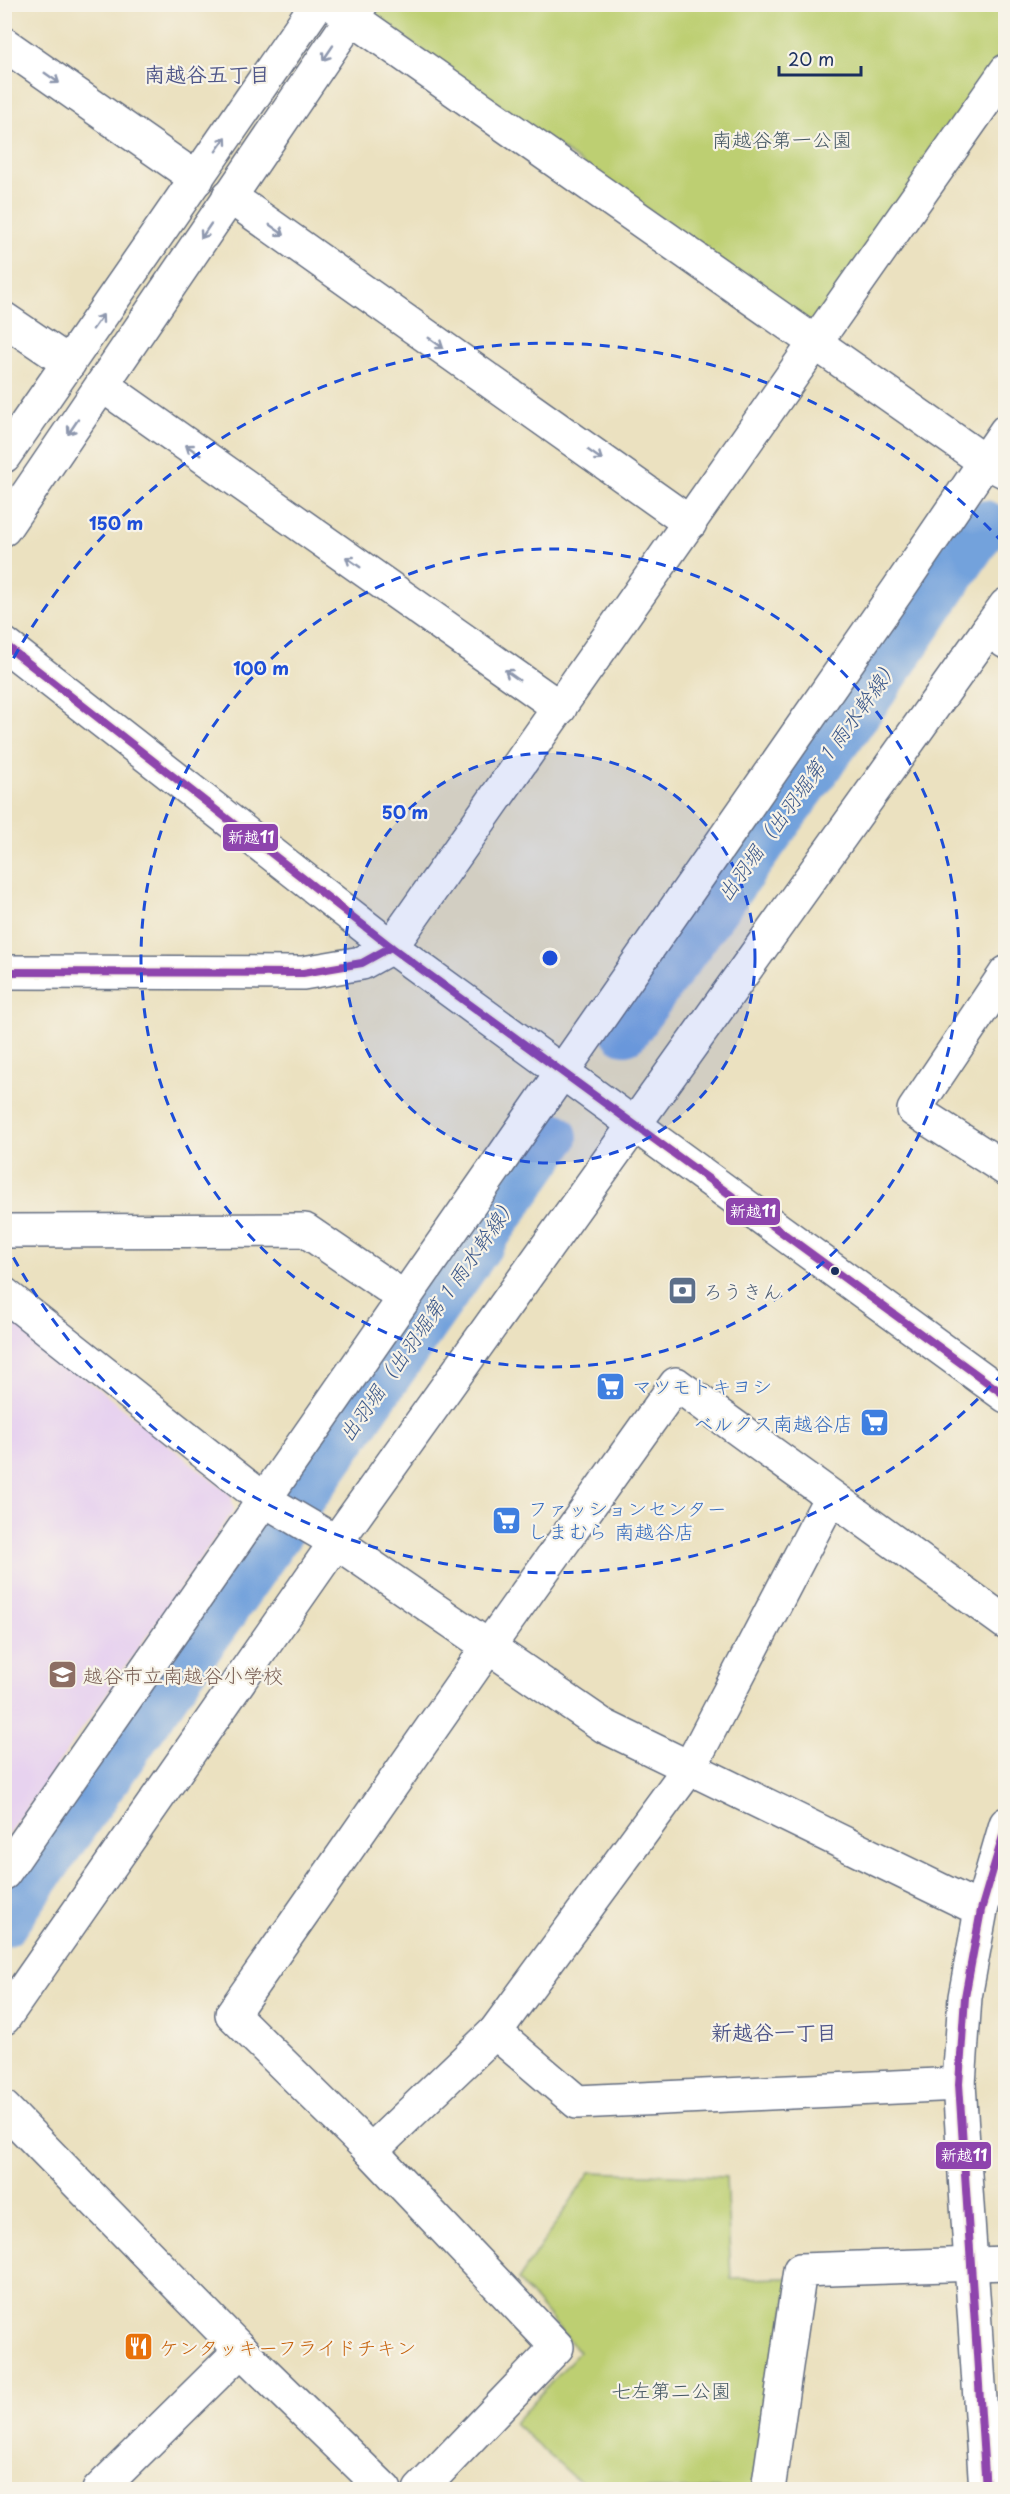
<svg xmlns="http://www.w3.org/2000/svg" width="1010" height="2494" font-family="'Playpen Sans','Klee One',sans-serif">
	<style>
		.built { fill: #e7d2ef }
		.green { fill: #bdcf72; stroke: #6c7f68; stroke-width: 1.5 }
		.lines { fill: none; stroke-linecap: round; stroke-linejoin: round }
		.river { stroke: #73a2dc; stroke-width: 50 }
		.minor-casing { stroke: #646d80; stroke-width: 36 }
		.major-casing { stroke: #646d80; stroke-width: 36 }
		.minor { stroke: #fff; stroke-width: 33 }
		.major { stroke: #fff; stroke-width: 33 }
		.bus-1-casing { stroke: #f7f3e8; stroke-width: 12 }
		.bus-1 { stroke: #8e44ad; stroke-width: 8 }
		.oneway { stroke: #8d97ae }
		.ring { fill: none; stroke: #1d4ed8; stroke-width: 3; stroke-dasharray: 10 8 }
		.bus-dot { fill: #1b2f5e; stroke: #f7f3e8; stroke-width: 2 }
		.labels { text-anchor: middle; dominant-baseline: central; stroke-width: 4.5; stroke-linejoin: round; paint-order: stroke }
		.park-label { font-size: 20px; fill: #445763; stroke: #f7f3e8 }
		.service-label { font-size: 20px; fill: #4e5e75; stroke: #f7f3e8; text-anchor: start }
		.shop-label { font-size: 20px; fill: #366cbe; stroke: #f7f3e8; text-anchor: start }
		.education-label { font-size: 20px; fill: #785e54; stroke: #f7f3e8; text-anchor: start }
		.food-label { font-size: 20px; fill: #c56008; stroke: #f7f3e8; text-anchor: start }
		.neighbourhood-label { font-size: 21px; font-weight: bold; fill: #505789; stroke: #f7f3e8 }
		.water-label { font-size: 21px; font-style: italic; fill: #3a578a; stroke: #f7f3e8 }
		.centre { fill: #1d4ed8; stroke: #f7f3e8; stroke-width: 3 }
		.ring-label { font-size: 18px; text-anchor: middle; font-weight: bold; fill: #1d4ed8; stroke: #f7f3e8; stroke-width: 4.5; stroke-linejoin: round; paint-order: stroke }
		.line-badge { stroke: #f7f3e8; stroke-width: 2 }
		.badge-label { font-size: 16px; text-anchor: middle; font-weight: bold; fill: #fff }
	</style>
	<rect width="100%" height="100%" fill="#f7f3e8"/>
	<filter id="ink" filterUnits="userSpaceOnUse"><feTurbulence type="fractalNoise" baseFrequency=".0167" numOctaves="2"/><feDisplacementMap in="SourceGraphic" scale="12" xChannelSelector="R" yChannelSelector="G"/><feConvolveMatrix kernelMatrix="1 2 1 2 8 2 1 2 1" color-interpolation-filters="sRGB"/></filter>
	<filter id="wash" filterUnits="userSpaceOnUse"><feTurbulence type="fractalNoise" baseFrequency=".008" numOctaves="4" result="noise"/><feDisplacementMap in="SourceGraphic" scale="24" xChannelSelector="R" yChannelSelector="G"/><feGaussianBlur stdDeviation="1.35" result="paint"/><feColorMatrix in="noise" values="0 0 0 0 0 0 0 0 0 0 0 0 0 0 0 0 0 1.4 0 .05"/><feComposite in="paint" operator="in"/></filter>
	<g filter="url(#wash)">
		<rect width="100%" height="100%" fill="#ebe1c0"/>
		<path class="built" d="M5,1314l226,181 3,15 -229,330z"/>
		<g class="green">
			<path d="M380,4l625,1v42l-187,283 -446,-315z"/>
			<path d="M590,2172l136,5 5,102 59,-1 -33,211h-164l-20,-12 -59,-54 65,-71 -61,-72z"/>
		</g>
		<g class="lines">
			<g class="river">
				<path d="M625,1030l250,-344 109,-161"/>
				<path d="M300,1499l253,-362"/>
				<path d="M4,1922l278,-396"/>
			</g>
		</g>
	</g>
	<g filter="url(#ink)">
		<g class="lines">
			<defs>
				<g id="minor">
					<path d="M332,4l652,457 22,11"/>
					<path d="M4,44l193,135"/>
					<path d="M229,196l461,327"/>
					<path d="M4,319l65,44"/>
					<path d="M102,385l458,323"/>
					<path d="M4,456l313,-452"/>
					<path d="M4,529l357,-525"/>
					<path d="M988,630l18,-25"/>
					<path d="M4,972l299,1 59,-10 29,-16 615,-876"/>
					<path d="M1006,973l-92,137 92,59"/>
					<path d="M4,1231l301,-1 98,67"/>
					<path d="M4,1294l259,205 73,43 268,184 377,184"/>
					<path d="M4,1873l893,-1282 109,-160"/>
					<path d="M4,2018l332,-476 652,-912 18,12"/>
					<path d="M495,2032l82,70 382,-18"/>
					<path d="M4,2108l237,242 144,140"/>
					<path d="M371,2151l124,-119 195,-265 141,-270"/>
					<path d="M99,2490l142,-140"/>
					<path d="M420,2490l137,-143 -186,-196 -139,-137 257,-368 187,-262 330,239"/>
					<path d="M768,2490l32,-220 206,-7"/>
					<path d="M986,2490l-27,-406 6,-87 16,-87 25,-86"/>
				</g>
				<path id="major" d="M4,644l387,303 615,449"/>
			</defs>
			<use href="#minor" class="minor-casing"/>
			<use href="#major" class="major-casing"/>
			<use href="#minor" class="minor"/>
			<use href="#major" class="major"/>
			<defs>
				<g id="bus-1">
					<path d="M4,644l387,303 615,449"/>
					<path d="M4,972l299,1 59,-10 29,-16"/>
					<path d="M986,2490l-27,-406 6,-87 16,-87 25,-84"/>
				</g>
			</defs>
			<use href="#bus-1" class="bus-1-casing"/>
			<use href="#bus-1" class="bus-1"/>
		</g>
		<defs><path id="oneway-shaft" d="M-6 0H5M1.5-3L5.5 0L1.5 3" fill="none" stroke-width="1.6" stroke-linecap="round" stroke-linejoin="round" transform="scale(1.5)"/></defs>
		<g class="oneway">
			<use href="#oneway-shaft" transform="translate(328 53) rotate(124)"/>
			<use href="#oneway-shaft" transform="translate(52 78) rotate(35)"/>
			<use href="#oneway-shaft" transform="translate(221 144) rotate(-55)"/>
			<use href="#oneway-shaft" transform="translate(277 230) rotate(35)"/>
			<use href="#oneway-shaft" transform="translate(206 231) rotate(124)"/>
			<use href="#oneway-shaft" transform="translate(98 322) rotate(-55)"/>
			<use href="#oneway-shaft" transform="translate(436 343) rotate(35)"/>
			<use href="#oneway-shaft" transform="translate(73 427) rotate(124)"/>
			<use href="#oneway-shaft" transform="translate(193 450) rotate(-145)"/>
			<use href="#oneway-shaft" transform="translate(595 455) rotate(35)"/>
			<use href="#oneway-shaft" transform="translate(353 562) rotate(-145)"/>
			<use href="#oneway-shaft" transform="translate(512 675) rotate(-145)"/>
		</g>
	</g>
	<circle cx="550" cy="958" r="205" fill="#1d4ed8" fill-opacity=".12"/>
	<g class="ring">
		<circle cx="550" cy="958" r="205"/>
		<circle cx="550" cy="958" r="409"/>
		<path d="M1003 1373A614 614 0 0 1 5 1242M5 674A614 614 0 0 1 1003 543"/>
	</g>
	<defs>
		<symbol id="bank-square" viewBox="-11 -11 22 22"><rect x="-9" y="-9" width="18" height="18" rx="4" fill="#5c6f8a" stroke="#f7f3e8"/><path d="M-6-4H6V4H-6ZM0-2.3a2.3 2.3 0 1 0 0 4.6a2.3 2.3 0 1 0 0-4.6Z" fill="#fff"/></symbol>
		<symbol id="supermarket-square" viewBox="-11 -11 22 22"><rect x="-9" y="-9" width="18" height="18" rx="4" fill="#3f7fe0" stroke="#f7f3e8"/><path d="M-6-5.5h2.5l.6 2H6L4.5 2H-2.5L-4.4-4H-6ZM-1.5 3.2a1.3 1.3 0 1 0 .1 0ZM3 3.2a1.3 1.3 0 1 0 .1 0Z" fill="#fff"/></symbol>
		<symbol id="school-square" viewBox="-11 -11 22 22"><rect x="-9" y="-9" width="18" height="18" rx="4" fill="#8d6e63" stroke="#f7f3e8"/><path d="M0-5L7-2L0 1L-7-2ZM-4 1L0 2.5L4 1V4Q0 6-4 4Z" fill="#fff"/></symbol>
		<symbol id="restaurant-square" viewBox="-11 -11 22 22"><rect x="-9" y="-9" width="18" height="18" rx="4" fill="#e8710a" stroke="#f7f3e8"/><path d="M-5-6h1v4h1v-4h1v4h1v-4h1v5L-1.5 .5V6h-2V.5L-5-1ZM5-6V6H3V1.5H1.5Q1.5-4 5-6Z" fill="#fff"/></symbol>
	</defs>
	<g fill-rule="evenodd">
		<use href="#bank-square" x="666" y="1274" width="33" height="33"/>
		<use href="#supermarket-square" x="594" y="1370" width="33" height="33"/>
		<use href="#supermarket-square" x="858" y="1406" width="33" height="33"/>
		<use href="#supermarket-square" x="490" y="1504" width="33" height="33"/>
		<use href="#school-square" x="46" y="1658" width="33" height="33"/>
		<use href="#restaurant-square" x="122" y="2330" width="33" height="33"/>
	</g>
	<circle class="bus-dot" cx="835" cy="1271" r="5"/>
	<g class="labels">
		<g class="park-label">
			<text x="782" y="139">南越谷第一公園</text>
			<text x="671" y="2390">七左第二公園</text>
		</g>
		<g class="service-label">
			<text x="703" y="1291">ろうきん</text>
		</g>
		<g class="shop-label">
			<text x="632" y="1386">マツモトキヨシ</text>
			<text x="853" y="1423" text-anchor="end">ベルクス南越谷店</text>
			<text x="528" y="1508">ファッションセンター<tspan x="528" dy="23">しまむら 南越谷店</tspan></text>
		</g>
		<g class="education-label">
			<text x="83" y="1675">越谷市立南越谷小学校</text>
		</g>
		<g class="food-label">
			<text x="159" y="2347">ケンタッキーフライドチキン</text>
		</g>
		<g class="neighbourhood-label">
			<text x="207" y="73">南越谷五丁目</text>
			<text x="774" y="2031">新越谷一丁目</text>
		</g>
		<g class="water-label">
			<text transform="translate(807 779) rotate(-54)">出羽堀（出羽堀第１雨水幹線）</text>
			<text transform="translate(427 1318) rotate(-55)">出羽堀（出羽堀第１雨水幹線）</text>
		</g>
	</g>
	<circle cx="550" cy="958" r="9" class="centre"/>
	<g class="ring-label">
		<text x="116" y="530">150 m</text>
		<text x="261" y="675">100 m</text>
		<text x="405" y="819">50 m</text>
	</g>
	<g class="line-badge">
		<rect x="222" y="823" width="57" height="29" rx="6" fill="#8e44ad"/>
		<rect x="725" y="1197" width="56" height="29" rx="6" fill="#8e44ad"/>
		<rect x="935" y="2141" width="57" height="29" rx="6" fill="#8e44ad"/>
	</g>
	<g class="badge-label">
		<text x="251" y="843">新越11</text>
		<text x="753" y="1217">新越11</text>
		<text x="964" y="2161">新越11</text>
	</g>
	<rect width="1010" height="2494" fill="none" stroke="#f7f3e8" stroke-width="24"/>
	<path d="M779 66v9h82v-9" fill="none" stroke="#1b2f5e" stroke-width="3"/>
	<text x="788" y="66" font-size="18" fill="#1b2f5e" stroke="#f7f3e8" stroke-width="4.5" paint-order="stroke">20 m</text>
</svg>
